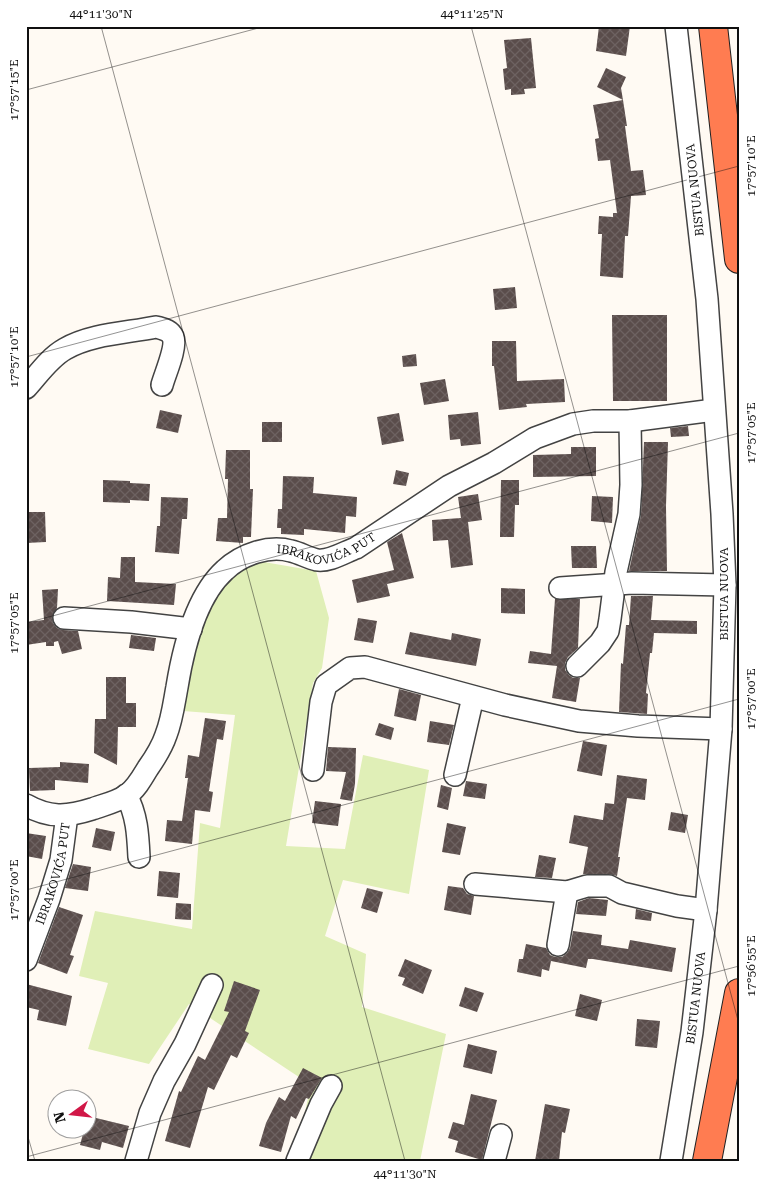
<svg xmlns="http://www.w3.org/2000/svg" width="765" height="1187" font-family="'Roboto Serif',serif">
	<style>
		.grass { fill: #e0efb7 }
		.building { fill: url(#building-cross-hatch) }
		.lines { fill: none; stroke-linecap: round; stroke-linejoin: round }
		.minor-casing { stroke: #434343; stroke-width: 24 }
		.highway-casing { stroke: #212121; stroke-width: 30 }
		.minor { stroke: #fff; stroke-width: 21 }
		.highway { stroke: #ff7c51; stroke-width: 28 }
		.ticks { fill: none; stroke: #101010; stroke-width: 1; stroke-opacity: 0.45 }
		.labels { text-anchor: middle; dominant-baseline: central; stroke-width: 5; stroke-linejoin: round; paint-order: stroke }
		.street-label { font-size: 12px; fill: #101010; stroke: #fff }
		.neatline { fill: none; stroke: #101010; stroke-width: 2 }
		.ticks-label { font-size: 12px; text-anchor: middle; fill: #101010 }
	</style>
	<defs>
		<pattern id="building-cross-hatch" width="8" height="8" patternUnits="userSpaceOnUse" patternTransform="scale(1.25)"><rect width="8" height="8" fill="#5a4d4b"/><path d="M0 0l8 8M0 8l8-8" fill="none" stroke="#6d6261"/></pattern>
	</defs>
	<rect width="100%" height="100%" fill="#fffaf3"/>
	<path class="grass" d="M258,561l58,10 13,47 -7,50 -9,15 -27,163 59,3 18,-94 66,15 -20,124 -66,-14 -18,56 41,18 -4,53 84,27 -26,127h-126l17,-76 -122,-81 -40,60 -61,-15 20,-66 -29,-7 16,-65 97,18 8,-106 20,5 15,-113 -65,-5 49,-128z"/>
	<g class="building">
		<path d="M599,26h31l-4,30 -30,-5z"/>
		<path d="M531,38l5,50 -12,1 1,5 -14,1v-6l-6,1 -2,-21 4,-1 -3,-28z"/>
		<path d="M606,68l20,9 -5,11 2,12 -26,-13z"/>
		<path d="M623,100l4,26h-2l6,45 12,-1 3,25 -15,1 -3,40h-3l-2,42 -23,-2 2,-42h-4l1,-18 14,1v-4h4l-7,-53 -12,1 -3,-22 4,-1 -6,-33z"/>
		<path d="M515,287l2,21 -22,2 -2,-21z"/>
		<path d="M612,315h55v86h-54z"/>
		<path d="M492,341h24l1,40 47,-2 1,23 -39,2 1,3 -28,3 -5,-44h-2z"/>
		<path d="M416,354l1,12 -14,1 -1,-11z"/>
		<path d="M445,379l4,22 -25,4 -4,-22z"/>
		<path d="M160,410l22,5 -4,18 -22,-5z"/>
		<path d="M478,412l3,32 -20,2 -1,-7 -10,1 -2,-25z"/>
		<path d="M399,413l5,28 -22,4 -5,-28z"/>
		<rect x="262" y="422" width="20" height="20"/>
		<path d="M688,426l1,10 -18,1 -1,-9z"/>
		<path d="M644,442h24l-2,64 1,65h-38l12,-56z"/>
		<path d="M571,447h25v29l-63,1v-22l38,-1z"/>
		<path d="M226,450h24v39h3l-2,48h-8v6l-27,-2 2,-23h9l1,-39h-3z"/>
		<path d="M396,470l13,3 -3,13 -13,-2z"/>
		<path d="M283,476l31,1 -1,16 44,4 -1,20 -10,-1 -1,17 -41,-4v6l-23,-1v-6h-4l1,-19h4z"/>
		<path d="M103,480l27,1v2l20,1 -1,17 -19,-1v3l-27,-1z"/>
		<path d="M501,480h18v25h-4l-1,32h-14z"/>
		<path d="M478,494l4,26 -14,2 5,43 -22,3 -3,-28 -15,1 -1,-21 29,-2 -3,-21z"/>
		<path d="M592,496l21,1 -1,26 -21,-2z"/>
		<path d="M161,497l27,1 -1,21h-5l-3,35 -24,-2 2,-26h3z"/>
		<path d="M26,512h19l1,30 -20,1z"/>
		<path d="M402,533l12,45 -27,6 3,12 -33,7 -5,-23 42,-10 -7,-28z"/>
		<path d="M571,546h25l1,22h-25z"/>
		<path d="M121,557h14v25l41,2 -2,21 -67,-4 1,-24 12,1z"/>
		<path d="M501,588l24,1v25l-24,-1z"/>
		<path d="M58,589l-1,19 -5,9 1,6 4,5 6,2 15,1 4,18 -20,5 -4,-13 -4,1v4h-8v-4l-20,3v-23l18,-2 -2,-30z"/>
		<path d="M631,596h22l-2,24 46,1v13l-43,-1 -2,20h-2l-4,40 2,1 -1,20 -28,-2 2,-49 2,1 3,-39h3z"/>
		<path d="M555,599h25l-2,49 -10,9 -3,6v7l4,5 4,3h7l-4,24 -24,-4 5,-32 -29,-3 2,-12 21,3z"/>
		<path d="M358,618l19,3 -4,22 -19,-3z"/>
		<path d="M410,632l41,8 1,-7 29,6 -5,27 -71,-12z"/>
		<path d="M131,635l25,3 -2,13 -25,-3z"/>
		<path d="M106,677h20v26h10v24h-18l-1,38 -23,-12 1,-34h11z"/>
		<path d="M399,689l22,6 -5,26 -22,-5z"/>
		<path d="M205,718l21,3 -3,19 -6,-1 -8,52 4,1 -3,20 -15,-2 -3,34 -27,-3 2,-21 15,1 6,-43h-3l3,-23 11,2z"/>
		<path d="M430,721l24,4 -5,20 -22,-3z"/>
		<path d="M379,723l15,5 -3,12 -16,-5z"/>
		<path d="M583,741l24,4 -5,31 -25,-5z"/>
		<path d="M328,747l28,1 -1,36 -3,17 -12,-2 6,-27 -20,-1z"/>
		<path d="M60,762l29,2 -1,19 -33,-3v10l-25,1 -1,-23 31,-1z"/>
		<path d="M617,775l30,4 -2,21 -18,-2 -9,59h2l-3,19 -8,-2h-26l5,-27 -19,-4 5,-28 29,5 2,-17 9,1z"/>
		<path d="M466,781l21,3 -2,15 -22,-3z"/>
		<path d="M441,785l11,3 -4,22 -11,-3z"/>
		<path d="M315,801l26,3 -3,22 -26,-3z"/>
		<path d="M671,812l17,3 -3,18 -17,-3z"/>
		<path d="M447,823l19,4 -6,28 -18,-3z"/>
		<path d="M96,828l19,4 -4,19 -19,-4z"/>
		<path d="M26,833l20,3 -4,23 -16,-3z"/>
		<path d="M539,855l17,3 -4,20 -17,-1z"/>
		<path d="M73,864l18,3 -3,24 -23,-3z"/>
		<path d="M159,871l21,2 -2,25 -21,-2z"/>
		<path d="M448,886l15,2 4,6 7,2 -3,19 -27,-5z"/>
		<path d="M367,888l16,4 -6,21 -16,-5z"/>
		<path d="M589,898l19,2 -2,16 -30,-2 2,-12z"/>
		<path d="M176,903l15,1v16l-16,-1z"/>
		<path d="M59,907l24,8 -13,40 4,1 -7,18 -29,-11z"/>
		<path d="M636,909l16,4 -1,8 -16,-2z"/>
		<path d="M573,931l29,4 -1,10 27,4 2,-9 46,8 -4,24 -79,-13h-5l-2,9 -35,-7 -2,10 -7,-2 -1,8 -24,-5 2,-13h4l3,-15 20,4 4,7 5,2h7l5,-4 3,-5z"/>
		<path d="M405,959l27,11 -9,24 -21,-9 3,-7 -7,-2z"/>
		<path d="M234,981l26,9 -15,41 4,2 -12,25 -6,-3 -17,35 -6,-3 -18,61 -25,-7 14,-50 2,1 17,-36 7,4 24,-48 -5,-1z"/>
		<path d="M26,984l46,12 -6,30 -29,-6 2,-10 -13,-3z"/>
		<path d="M465,987l19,6 -7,19 -18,-6z"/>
		<path d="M580,994l22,6 -5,21 -22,-5z"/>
		<path d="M637,1019l23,2 -3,27 -22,-2z"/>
		<path d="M468,1044l29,7 -5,23 -29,-7z"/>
		<path d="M303,1068l19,10 -13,21 -3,-1 -10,21 -5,-3 -10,36 -22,-6 7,-23 13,-26 6,4z"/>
		<path d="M471,1094l26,6 -15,60 -27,-8 3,-11 -10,-3 5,-16 11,3z"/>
		<path d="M545,1104l25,5 -5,24 -3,-1 -3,29h-24z"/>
		<path d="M88,1116l41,10 -6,22 -21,-6 -2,8 -20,-5 4,-15h4z"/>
	</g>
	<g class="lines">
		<defs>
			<g id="minor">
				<path d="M26,388c12,-13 23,-30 39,-39 26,-15 61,-16 91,-22 7,2 14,3 17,10 4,10 -8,37 -11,48"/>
				<path d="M560,588l72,-5 93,2"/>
				<path d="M64,618l67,4 60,7"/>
				<path d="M577,666l23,-23 8,-12 2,-12 6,-47 13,-58 2,-29 -1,-64"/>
				<path d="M313,770l8,-68 5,-17 24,-17 15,-1 140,38 74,16 59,5 83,3"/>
				<path d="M455,775l18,-78"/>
				<path d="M126,795c11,19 12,41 13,62"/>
				<path id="s1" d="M26,805c23,13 41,12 66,4 11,-4 25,-7 35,-14 9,-6 15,-17 21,-27 7,-10 14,-21 18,-33 6,-15 8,-32 11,-48 6,-37 19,-91 48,-117 17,-16 44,-25 66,-19 9,2 17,7 26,9 12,2 28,-8 39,-12l93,-62 45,-23 41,-25 38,-14 20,-3h37l84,-11"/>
				<path d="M475,884l92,8 20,-6h22l13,7 55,13 29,4"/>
				<path d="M558,945l9,-53"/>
				<path id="s2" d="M26,960l23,-61 12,-39 6,-45"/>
				<path d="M136,1161l14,-48 14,-32 21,-37 27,-59"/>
				<path d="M297,1161l24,-57 10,-18"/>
				<path d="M494,1161l7,-26"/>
				<path id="s3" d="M671,1161l21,-129 14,-122 15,-181 4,-144 -3,-71 -15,-215 -31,-273"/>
			</g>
			<g id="highway">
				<path d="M713,26l26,233"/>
				<path d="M707,1161l32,-168"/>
			</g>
		</defs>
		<use href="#minor" class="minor-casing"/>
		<use href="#highway" class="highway-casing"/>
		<use href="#minor" class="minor"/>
		<use href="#highway" class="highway"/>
	</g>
	<path class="ticks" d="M101,26l304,1135M471,26l268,998M26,90l240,-64M26,357l713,-191M26,623l713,-190M26,890l713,-191M26,1130l9,31M26,1157l713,-191"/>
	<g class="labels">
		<g class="street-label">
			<text transform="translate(695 190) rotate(-96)">BISTUA NUOVA</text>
			<text stroke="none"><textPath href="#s1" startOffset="466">IBRAKOVIĆA PUT</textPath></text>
			<text transform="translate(724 594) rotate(-90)">BISTUA NUOVA</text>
			<text stroke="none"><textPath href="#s2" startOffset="91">IBRAKOVIĆA PUT</textPath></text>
			<text stroke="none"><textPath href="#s3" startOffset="165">BISTUA NUOVA</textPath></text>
		</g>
	</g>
	<rect width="765" height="1187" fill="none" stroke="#ffffff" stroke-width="55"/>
	<g transform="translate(72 1114) rotate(255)"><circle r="24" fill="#ffffff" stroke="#9f9f9f"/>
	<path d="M0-4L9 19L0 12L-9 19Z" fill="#d11747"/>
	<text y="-8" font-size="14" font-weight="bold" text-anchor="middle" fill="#101010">N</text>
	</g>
	<rect x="28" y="28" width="710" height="1132" class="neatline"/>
	<g class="ticks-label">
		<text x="101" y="18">44°11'30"N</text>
		<text x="472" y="18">44°11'25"N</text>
		<text transform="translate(14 90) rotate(-90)" y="4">17°57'15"E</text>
		<text transform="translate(751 166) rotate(-90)" y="4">17°57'10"E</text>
		<text transform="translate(14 357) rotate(-90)" y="4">17°57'10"E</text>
		<text transform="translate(751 433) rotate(-90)" y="4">17°57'05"E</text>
		<text transform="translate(14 623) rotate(-90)" y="4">17°57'05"E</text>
		<text transform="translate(751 699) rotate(-90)" y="4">17°57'00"E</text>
		<text transform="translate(14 890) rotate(-90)" y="4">17°57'00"E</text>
		<text transform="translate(751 966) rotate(-90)" y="4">17°56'55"E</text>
		<text x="405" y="1178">44°11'30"N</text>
	</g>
</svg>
